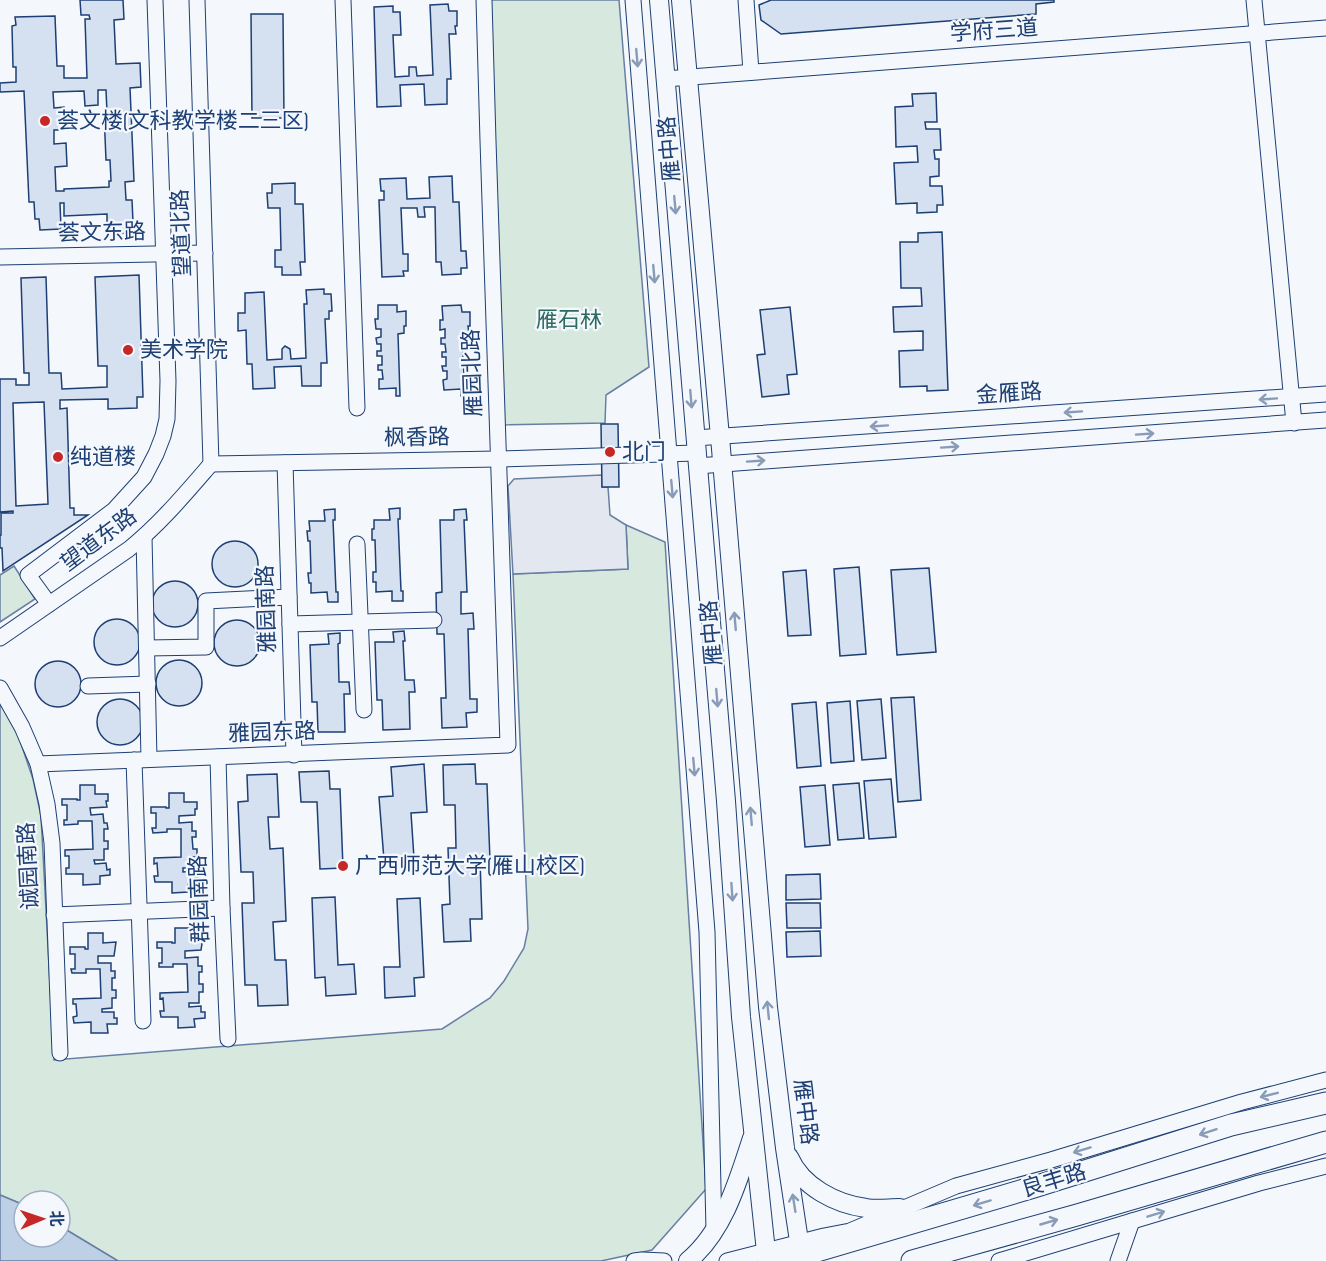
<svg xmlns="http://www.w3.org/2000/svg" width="1326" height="1261" font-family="'Sofia Sans Condensed','Noto Sans SC',sans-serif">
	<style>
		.green { fill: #d7e8df; stroke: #687fa3; stroke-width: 1.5 }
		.parking { fill: #e3e8f0; stroke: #687fa3; stroke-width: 1.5 }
		.water { fill: #bed0e5; stroke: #687fa3; stroke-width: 1.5 }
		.building { fill: #d5e0f0; stroke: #1d3f73; stroke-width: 1.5; fill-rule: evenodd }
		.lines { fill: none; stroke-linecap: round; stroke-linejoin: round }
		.minor-casing { stroke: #1d3f73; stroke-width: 17 }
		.major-casing { stroke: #1d3f73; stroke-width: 20 }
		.highway-casing { stroke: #1d3f73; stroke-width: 23 }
		.minor { stroke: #f4f7fb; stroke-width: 15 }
		.major { stroke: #f4f7fb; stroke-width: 18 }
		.highway { stroke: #f4f7fb; stroke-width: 21 }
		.oneway { stroke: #889bb7 }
		.poi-dot { fill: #c62828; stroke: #f4f7fb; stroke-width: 2 }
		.labels { text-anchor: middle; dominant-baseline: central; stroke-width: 4.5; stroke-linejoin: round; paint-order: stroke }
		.street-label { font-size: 22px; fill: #1d3f73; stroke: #f4f7fb }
		.poi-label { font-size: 22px; fill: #1d3f73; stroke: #f4f7fb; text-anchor: start }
		.park-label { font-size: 22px; fill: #2c6c60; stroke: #f4f7fb }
	</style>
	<rect width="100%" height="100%" fill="#f4f7fb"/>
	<g class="green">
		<path d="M484,0h135l30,367 -43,28 -1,28 -108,2z"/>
		<path d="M626,525l39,17 41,647 -54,61 -51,11h-483l-58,-35v-25h-36v4l-24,-10v-492l17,29 16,47 8,37 13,244 388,-31 48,-31 14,-17 20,-33 4,-19 -15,-355 115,-5z"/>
		<path d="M14,566l21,33 -35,23v-47z"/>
	</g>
	<path class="parking" d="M602,475v12h6l2,28 16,10 2,44 -115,5 -5,-88 6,-7z"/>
	<path class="water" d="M0,1195l24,10v32h36v-11l58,35h-118z"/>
	<g class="building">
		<path d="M80,0h43l1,19 -10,1 2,44 24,-1 1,24 -11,1 4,93 -9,1 1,18h6l1,22h-5l1,11 -18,1v-11h-4v-9l-43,2v-13h-4l1,26 -21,1 -1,-11h-4l-1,-17h-5l-5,-111 -24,1v-9l16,-1v-15h-3l-1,-41 4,-1 -1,-8 40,-1 2,50h7v12h23l-2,-59h5l-1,-4h-8zM98,90h8l1,22 -3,1 2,47h4l1,21h-2v6l-45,2v2h-8l-1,-24 12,-1 -1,-23 -12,1v-14h11l-1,-23 -10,1 -1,-16 31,-1 1,15 13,-1z"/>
		<path d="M771,0h283v2l-18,2v10l-255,20 -20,-14 -2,-15z"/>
		<path d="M448,4l1,7h8v15h-2l1,8h-7l2,45h-4v25l-22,1 -1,-21 -24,1 1,21 -24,1 -3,-100 19,-1v6h7l1,23h-8l2,42 14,-1v-9h7l1,9 16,-1 -3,-70z"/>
		<path d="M251,14h32l1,104h-32z"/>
		<path d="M936,93l1,29h-12l1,7h14l1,21h-7l1,9h4v17l-9,1v9h12l1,19h-6v7l-20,1v-10l-21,1 -2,-41 24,-1 -1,-16 -21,1 -1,-40 18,-1 -1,-12z"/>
		<path d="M452,176l1,26h6l2,49h5l1,17h-6v6l-19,1 -1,-13h-5l-1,-55h-11l1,10h-7l-1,-9h-16l2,46h5v17h-5l1,5 -22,1 -3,-77h5v-9h-3l-1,-12 26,-1 1,21 23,-1 -1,-21z"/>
		<path d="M295,183v21h8l2,58h-5l1,13h-19v-8h-7v-17h6l-1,-42h-12l-1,-15h5v-9z"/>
		<path d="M942,232l6,158 -21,1v-5l-27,1 -1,-36 24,-1v-19l-29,1 -1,-25 29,-1 -1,-18h-20l-1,-46h18v-9z"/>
		<path d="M139,275l4,122h-6v11l-29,1v-10l-48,1v9l7,-1 3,100h4v7h14l-85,56 -1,-23h-2v-13h1v-22h12v-2l-13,1v-133h16v6h13v-12h-5l-3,-95 25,-1 3,96h12l1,16 45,-2v-21h-9l-3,-89zM44,402l4,102 -32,2 -3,-103z"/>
		<path d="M324,289v5h7l1,17h-3v8h-4l2,44h-6v23h-19l-1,-20 -27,1 1,21 -22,1 -1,-25h-5l-1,-34 -8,1v-18h7v-20l19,-1 3,68 15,-1v-10l3,-3 5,3 1,10 15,-1 -2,-54h3l-1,-14z"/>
		<path d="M378,305h19v7l9,-1v15h-2v7l-6,1 2,62h-4v-8l-17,1v-10h4l-1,-9h-4v-5h4v-9h-5v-5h4v-7h-4l-1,-6 5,-1v-8h-5l-1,-10h3z"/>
		<path d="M461,305l1,7h8v14h-2l1,8h-7l3,62h-4v-7l-17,1 -1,-10 4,-1v-8h-4l-1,-5h4v-9h-4v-5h4l-1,-8h-4v-6h4v-9l-5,1v-10h3l-1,-14z"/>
		<path d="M790,307l7,67 -10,1 2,19 -27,3 -5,-42 8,-1 -5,-44z"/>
		<path d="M601,424h17l1,63h-17z"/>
		<path d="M400,508v11h-2l3,72h2v10h-11v-10l-16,1v-10h-3v-10h3l-1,-32h-3v-11h2v-9h16l-1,-11z"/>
		<path d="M335,509v11h-2l3,72h2v10h-10l-1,-10 -16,1v-10h-2l-1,-10h3l-1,-32h-2l-1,-10h3l-1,-10h16l-1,-11z"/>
		<path d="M466,509l1,11h-3l3,72h-6v22l12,-1 1,16h-6l2,70h7v13l-11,1 1,14 -25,1 -1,-30h5l-2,-64h-7l-1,-41 6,-1 -2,-72h14v-10z"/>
		<circle cx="235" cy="564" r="23"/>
		<path d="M859,567l7,87 -26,2 -6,-87z"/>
		<path d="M929,568l7,84 -39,3 -6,-85z"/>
		<path d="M806,570l5,65 -23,1 -5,-64z"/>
		<circle cx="175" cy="604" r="23"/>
		<circle cx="117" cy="642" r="23"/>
		<circle cx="237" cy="643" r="23"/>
		<path d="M404,631l1,10h-2l2,39h9l1,12h-6l1,37 -27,1 -1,-30h-5l-2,-58h19l-1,-10z"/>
		<path d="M340,633v10l-2,1 1,38h10l1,12h-6l1,38h-27l-1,-30h-5l-2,-57 19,-1 -1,-10z"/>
		<circle cx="179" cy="683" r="23"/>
		<circle cx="58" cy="684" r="23"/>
		<path d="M914,697l7,103 -23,2 -7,-104z"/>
		<path d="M881,699l5,59 -24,2 -5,-59z"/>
		<circle cx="120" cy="722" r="23"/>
		<path d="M850,701l4,60 -23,2 -4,-60z"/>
		<path d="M816,702l5,64 -24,2 -5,-64z"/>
		<path d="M424,764l3,48 -16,1 3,45 -30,2 -5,-63 14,-1 -2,-29z"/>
		<path d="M475,764l1,20h11l3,76h-10l2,59h-12l1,22 -27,1 -2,-37 8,-1 -2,-56h8l-1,-43h-11l-1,-40z"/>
		<path d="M329,771l1,18h10l3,79 -23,1 -3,-67h-16l-2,-30z"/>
		<path d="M277,774l2,43h-11l2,32 13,-1 3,73 -13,1 2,38h11l2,45 -30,1 -1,-21h-12l-3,-82h12l-1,-31h-12l-3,-70 10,-1 -1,-26z"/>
		<path d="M891,779l5,58 -27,2 -5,-58z"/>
		<path d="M859,783l5,55 -26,2 -5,-55z"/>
		<path d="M80,785h15v9h13v7h-2l1,6 -17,1 1,7 12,-1 1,9h3l1,6h-4v12h4v8h-4v11h-10l1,4 11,-1 1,7 3,-1v6l-10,1v8l-17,1v-11h-17v-6h3v-12h-4v-6l28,-1 -1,-28h-14v3l-14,1v-5h3v-15h-5v-6h15v1h3z"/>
		<path d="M825,785l5,60 -25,2 -5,-60z"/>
		<path d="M169,793h15v9h13v7h-2v6l-16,1v7l13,-1v9h4v6h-4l1,12h4v8h-4v11h-10v4l12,-1v6h3v6l-10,1v8l-16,1v-11h-17l-1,-6h4l-1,-13 -3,1v-6l27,-1v-28h-14v3l-14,1 -1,-5h4v-15h-5v-6h15v1h3z"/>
		<path d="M820,874l1,25 -35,1v-25z"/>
		<path d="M335,897l3,68 16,-1 2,30 -30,2 -1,-19 -10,1 -3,-80z"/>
		<path d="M420,898l4,79 -10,1 1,18 -30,2 -1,-31h16l-3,-68z"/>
		<path d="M786,903h34l1,25h-34z"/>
		<path d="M175,928h15v9h13l-2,13 -16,1v7l13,-1v9h4v6h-3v12h4v8h-4v11h-10v4l12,-1v6h4v6l-11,1 1,8 -17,1v-11h-17l-1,-6h4l-1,-13 -3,1v-6l28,-1 -1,-28h-14v3h-14v-4h3v-15h-5v-6h15v1h3z"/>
		<path d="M820,931l1,25 -34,1 -1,-25z"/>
		<path d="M88,933h15v10l13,-1 -2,14h-16v7h13v8h4v7h-3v12h4v8h-4v10l-10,1v3h12v6h3v6h-10l1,9h-17v-11l-17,1 -1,-6 4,-1 -1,-12h-3v-5l28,-1 -1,-29h-14v4h-14l-1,-4h4v-15h-5v-7h15v2h3z"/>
	</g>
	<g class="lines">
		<defs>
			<g id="minor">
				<path d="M197,0l14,464"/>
				<path d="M343,0l14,408"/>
				<path d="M633,0l74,932 7,298"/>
				<path d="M746,0l5,72"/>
				<path d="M1254,0l40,423"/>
				<path d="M665,79l661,-51"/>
				<path d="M0,257l205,-4"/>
				<path d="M695,438l631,-44"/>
				<path d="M285,463l9,292"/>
				<path d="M211,464l287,-5 198,-6"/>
				<path d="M697,466l629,-46"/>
				<path d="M144,537l5,222"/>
				<path d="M357,544l7,166"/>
				<path d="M49,604l-21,-29 86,-65 30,-33 12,-23 7,-18 4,-17 1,-38 -13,-381"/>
				<path d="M290,624l144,-4"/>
				<path d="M0,638l129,-89c31,-25 56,-55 82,-85"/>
				<path d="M147,648l59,-1v-46l83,-4"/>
				<path d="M88,686l60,-2"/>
				<path d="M0,688l22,39 16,37 9,40 5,39 8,210"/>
				<path d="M218,757l4,151 6,131"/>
				<path d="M134,760l9,261"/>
				<path d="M38,764l470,-19 -20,-604 -4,-141"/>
				<path d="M54,915l168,-7"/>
				<path d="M634,1261l8,-1 22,1"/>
				<path d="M727,1261l97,-25 26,-5 106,-45 95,-26 191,-58 84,-22"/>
				<path d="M999,1261l260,-78 67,-17"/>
				<path d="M1118,1261l14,-40"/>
			</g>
			<g id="major">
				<path d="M659,0l67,801 15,216 26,244"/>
				<path d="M681,0l39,437 48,570 17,141 17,113"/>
				<path d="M789,1157c13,30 47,47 77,51 11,2 23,0 34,0"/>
				<path d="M688,1261c36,-30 50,-80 64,-123"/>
			</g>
			<g id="highway">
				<path d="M783,1261l251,-74 197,-62 95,-22"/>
				<path d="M912,1261l165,-46 249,-73"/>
			</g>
		</defs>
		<use href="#minor" class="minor-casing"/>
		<use href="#major" class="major-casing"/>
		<use href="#highway" class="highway-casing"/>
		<use href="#minor" class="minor"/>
		<use href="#major" class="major"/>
		<use href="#highway" class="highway"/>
	</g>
	<defs><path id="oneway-shaft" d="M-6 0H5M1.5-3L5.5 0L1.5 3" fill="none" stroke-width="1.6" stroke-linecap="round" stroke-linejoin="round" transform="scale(1.5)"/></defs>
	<g class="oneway">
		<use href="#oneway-shaft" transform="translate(637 58) rotate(85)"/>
		<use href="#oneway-shaft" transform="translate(675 205) rotate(85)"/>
		<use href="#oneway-shaft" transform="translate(654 274) rotate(85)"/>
		<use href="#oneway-shaft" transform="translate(691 399) rotate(85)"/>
		<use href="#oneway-shaft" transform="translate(1268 399) rotate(176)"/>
		<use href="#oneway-shaft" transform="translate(1073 412) rotate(176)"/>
		<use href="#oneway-shaft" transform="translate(879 426) rotate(176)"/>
		<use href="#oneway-shaft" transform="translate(1145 434) rotate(-4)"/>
		<use href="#oneway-shaft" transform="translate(950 447) rotate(-4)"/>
		<use href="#oneway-shaft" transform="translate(756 461) rotate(-4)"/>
		<use href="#oneway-shaft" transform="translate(672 489) rotate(85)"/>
		<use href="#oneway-shaft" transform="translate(735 621) rotate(-95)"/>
		<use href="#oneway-shaft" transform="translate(717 698) rotate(85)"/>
		<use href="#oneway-shaft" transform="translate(694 767) rotate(85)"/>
		<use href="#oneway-shaft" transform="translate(751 816) rotate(-95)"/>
		<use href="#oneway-shaft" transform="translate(732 892) rotate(86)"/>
		<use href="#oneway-shaft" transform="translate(768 1010) rotate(-96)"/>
		<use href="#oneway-shaft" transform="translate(1269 1095) rotate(166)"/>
		<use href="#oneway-shaft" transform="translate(1208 1132) rotate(162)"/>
		<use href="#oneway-shaft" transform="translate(1082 1150) rotate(163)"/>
		<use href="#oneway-shaft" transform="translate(794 1203) rotate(-99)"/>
		<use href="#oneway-shaft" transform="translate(982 1203) rotate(163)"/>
		<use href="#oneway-shaft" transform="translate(1156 1214) rotate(-17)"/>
		<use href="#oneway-shaft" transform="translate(1049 1222) rotate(-16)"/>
	</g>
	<g class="poi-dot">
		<circle cx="45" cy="121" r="6"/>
		<circle cx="128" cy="350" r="6"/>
		<circle cx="610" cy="452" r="6"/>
		<circle cx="58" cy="457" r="6"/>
		<circle cx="343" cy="866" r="6"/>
	</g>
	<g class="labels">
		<g class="street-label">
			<text transform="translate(994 31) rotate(-4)">学府三道</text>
			<text transform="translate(670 149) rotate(-95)">雁中路</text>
			<text transform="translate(102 233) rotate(-1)">荟文东路</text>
			<text transform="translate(182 233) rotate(-92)">望道北路</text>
			<text transform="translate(473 373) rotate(-92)">雁园北路</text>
			<text transform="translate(1009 394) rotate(-4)">金雁路</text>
			<text transform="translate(417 438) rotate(-1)">枫香路</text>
			<text transform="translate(99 540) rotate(-37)">望道东路</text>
			<text transform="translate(267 609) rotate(-92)">雅园南路</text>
			<text transform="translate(712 633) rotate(-95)">雁中路</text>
			<text transform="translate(272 733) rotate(-2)">雅园东路</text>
			<text transform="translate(29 866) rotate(-93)">诚园南路</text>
			<text transform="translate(200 899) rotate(-92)">群园南路</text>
			<text transform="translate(805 1112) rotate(83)">雁中路</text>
			<text transform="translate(1054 1181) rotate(-17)">良丰路</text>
		</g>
		<g class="poi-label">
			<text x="57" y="121">荟文楼(文科教学楼二三区)</text>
			<text x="140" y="350">美术学院</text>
			<text x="622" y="452">北门</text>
			<text x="70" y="457">纯道楼</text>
			<text x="355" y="866">广西师范大学(雁山校区)</text>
		</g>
		<g class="park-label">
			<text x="569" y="320">雁石林</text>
		</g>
	</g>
	<g transform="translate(42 1219) rotate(88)"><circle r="28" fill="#f4f7fb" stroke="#9eadc5" stroke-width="1.5"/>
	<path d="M0-4.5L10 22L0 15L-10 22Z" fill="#c62828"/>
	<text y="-9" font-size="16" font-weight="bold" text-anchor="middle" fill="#1d3f73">北</text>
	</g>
</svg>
